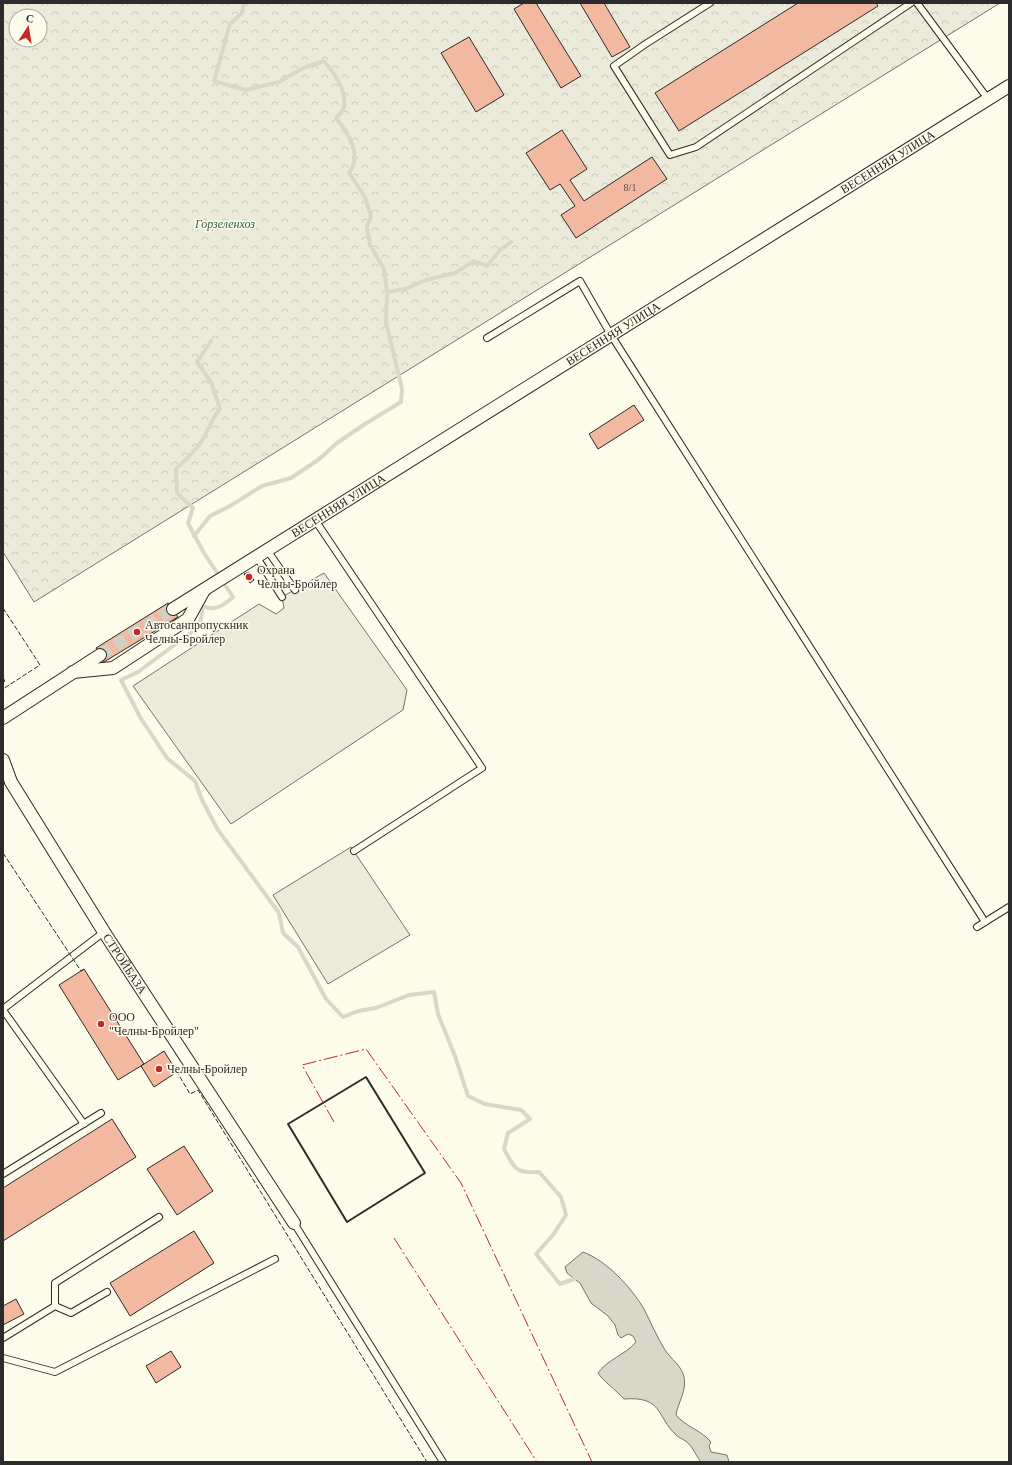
<svg xmlns="http://www.w3.org/2000/svg" width="1012" height="1465" font-family="Georgia,serif">
	<style>
		.forest { fill: url(#forest-crowns); stroke: #74746e; fill-rule: evenodd }
		.parking { fill: #eceadb; stroke: #74746e }
		.water { fill: #d8d7c9; stroke: #74746e }
		.lines { fill: none; stroke-linecap: round; stroke-linejoin: round }
		.stream { stroke: #d8d7c9; stroke-width: 4 }
		.building { fill: #f2b8a0; stroke: #2b2b2b }
		.minor-tunnel { stroke: #d3d1c4; stroke-width: 12; stroke-dasharray: 12 6; stroke-linecap: butt }
		.service-casing { stroke: #2b2b2b; stroke-width: 8 }
		.minor-casing { stroke: #2b2b2b; stroke-width: 14 }
		.service { stroke: #fdfbea; stroke-width: 6 }
		.minor { stroke: #fdfbea; stroke-width: 12 }
		.fence { stroke: #2b2b2b; stroke-width: 1; stroke-dasharray: 5 2; stroke-linecap: butt }
		.wall { stroke: #2b2b2b; stroke-width: 2 }
		.power { stroke: #c62828; stroke-width: 1; stroke-dasharray: 14 3 2 3; stroke-linecap: butt }
		.poi-dot { fill: #c62828; stroke: #fdfbea; stroke-width: 1.5 }
		.labels { text-anchor: middle; dominant-baseline: central; stroke-width: 3; stroke-linejoin: round; paint-order: stroke }
		.number-label { font-size: 10px; fill: #5d4e48 }
		.street-label { font-size: 12px; fill: #2b2b2b; stroke: #fdfbea }
		.park-label { font-size: 12px; font-style: italic; fill: #34623c; stroke: #fdfbea }
		.poi-label { font-size: 12px; fill: #2b2b2b; stroke: #fdfbea; text-anchor: start }
	</style>
	<defs>
		<pattern id="forest-crowns" width="20" height="18" patternUnits="userSpaceOnUse"><rect width="20" height="18" fill="#ecebdb"/><path d="M2 6a3 3 0 1 1 6 0M12 15a3 3 0 1 1 6 0" fill="none" stroke="#cbcabc"/></pattern>
	</defs>
	<rect width="100%" height="100%" fill="#fdfbea"/>
	<path class="forest" d="M3,3h997l-966,599 -31,-50zM16,16h24v24h-24z"/>
	<g class="parking">
		<path d="M324,573l83,117 -4,20 -172,114 -98,-138 126,-82 17,10 8,-6 -2,-11z"/>
		<path d="M351,847l59,88 -82,49 -55,-89z"/>
	</g>
	<path class="water" d="M583,1252c24,9 48,35 61,57 7,14 13,28 21,41 6,9 17,16 19,27 3,14 -6,25 -8,38 10,12 25,15 35,27l-2,4 2,6 16,3 2,7h-28c-5,-6 -8,-15 -14,-20 -4,-3 -8,-4 -11,-7 -20,-19 -13,-39 -52,-36 -7,-8 -22,-19 -26,-26 10,-14 27,-18 38,-31l-3,-6 -5,-2 -7,4 -3,-3 -3,-10 -7,-9 -17,-13 -11,-20 -13,-10 -2,-6z"/>
	<g class="lines">
		<g class="stream">
			<path d="M387,292l18,-3 21,-9 29,-7 19,-12 13,5 13,-16 11,-8"/>
			<path d="M211,341l-14,21 15,22 8,25c-8,10 -11,19 -17,30 -7,11 -17,21 -27,30l1,24 16,15 -5,15 16,30 29,44c-9,8 -18,15 -30,9l-3,20 -62,46 -17,8 19,37 27,41 28,23 7,19 16,30 61,83 4,20 15,14 28,52 17,18 15,-6 18,-3 33,-13 25,-3 4,22 17,42 13,40 17,8 36,6 9,9 -22,14 -4,16c10,19 12,25 35,23l22,25 5,18 -13,20 -17,19 24,30 14,-5"/>
			<path d="M194,536l16,-20 20,-10 32,-20 29,-8 27,-18 19,-17 28,-19 36,-22 1,-13 -16,-67 1,-30 -3,-23 -14,-24 -3,-18 4,-11 -6,-19 -16,-24c14,-18 -1,-40 -13,-55 3,-3 7,-7 8,-11 3,-17 -10,-34 -20,-46l-21,7 -24,14 -34,8 -31,-9 16,-57 12,-11 2,-10"/>
		</g>
	</g>
	<g class="building">
		<path d="M524,3h12l45,73 -20,12 -47,-79z"/>
		<path d="M580,3h24l26,44 -18,10z"/>
		<path d="M798,3h78l2,3 -199,125 -24,-38z"/>
		<path d="M469,37l35,58 -28,17 -35,-59z"/>
		<path d="M562,130l25,39 -17,11 14,21 68,-44 15,22 -91,59 -15,-23 14,-9 -15,-22 -10,6 -24,-37z"/>
		<path d="M634,405l10,15 -46,29 -9,-15z"/>
		<path d="M249,572l5,8 -4,3 -6,-9z"/>
		<path d="M168,603l10,14 -74,45 -8,-14z"/>
		<path d="M84,969l60,95 -26,16 -59,-95z"/>
		<path d="M164,1051l13,21 -23,15 -13,-21z"/>
		<path d="M112,1119l24,38 -133,84v-53z"/>
		<path d="M184,1146l29,45 -36,24 -30,-46z"/>
		<path d="M194,1231l20,32 -84,53 -20,-33z"/>
		<path d="M16,1299l8,15 -21,11v-19z"/>
		<path d="M171,1351l10,16 -25,16 -10,-17z"/>
	</g>
	<g class="lines">
		<path class="minor-tunnel" d="M100,655l73,-46"/>
		<defs>
			<g id="service">
				<path d="M710,3l-66,42 -30,21 56,89 26,-8 215,-144"/>
				<path d="M917,3l71,96"/>
				<path d="M487,338l93,-57 31,54 374,587"/>
				<path d="M315,520l167,248 -128,83"/>
				<path d="M267,550l28,40"/>
				<path d="M256,556l26,41"/>
				<path d="M977,927l32,-20"/>
				<path d="M3,1009l101,-77"/>
				<path d="M3,1010l81,114"/>
				<path d="M3,1174l98,-61"/>
				<path d="M294,1223l149,239"/>
				<path d="M55,1306v-23l104,-66"/>
				<path d="M3,1338l52,-32 16,7 36,-21"/>
				<path d="M3,1358l52,14 220,-113"/>
			</g>
			<g id="minor">
				<path id="s1" d="M173,609l836,-523"/>
				<path d="M73,672l40,-4 75,-49 16,-29"/>
				<path d="M3,718l97,-63"/>
				<path id="s2" d="M3,760l8,22 93,150 190,291"/>
			</g>
		</defs>
		<use href="#service" class="service-casing"/>
		<use href="#minor" class="minor-casing"/>
		<use href="#service" class="service"/>
		<use href="#minor" class="minor"/>
		<g class="fence">
			<path d="M3,608l37,57 -37,24"/>
			<path d="M3,678l2,3 -2,1"/>
			<path d="M3,853l78,118 2,-1"/>
			<path d="M176,1073l1,-1 13,22 8,-4 229,372"/>
		</g>
		<path class="wall" d="M366,1077l59,96 -78,49 -59,-98z"/>
		<g class="power">
			<path d="M334,1122l-32,-57 64,-16 95,134 131,279"/>
			<path d="M394,1238l143,224"/>
		</g>
	</g>
	<g class="poi-dot">
		<circle cx="249" cy="577" r="4"/>
		<circle cx="137" cy="632" r="4"/>
		<circle cx="101" cy="1024" r="4"/>
		<circle cx="159" cy="1069" r="4"/>
	</g>
	<g class="labels">
		<g class="number-label">
			<text x="630" y="187">8/1</text>
		</g>
		<g class="street-label">
			<text stroke="none"><textPath href="#s1" startOffset="843">ВЕСЕННЯЯ УЛИЦА</textPath></text>
			<text stroke="none"><textPath href="#s1" startOffset="519">ВЕСЕННЯЯ УЛИЦА</textPath></text>
			<text stroke="none"><textPath href="#s1" startOffset="195">ВЕСЕННЯЯ УЛИЦА</textPath></text>
			<text stroke="none"><textPath href="#s2" startOffset="238">СТРОЙБАЗА</textPath></text>
		</g>
		<g class="park-label">
			<text x="225" y="224">Горзеленхоз</text>
		</g>
		<g class="poi-label">
			<text x="257" y="570">Охрана<tspan x="257" dy="14">Челны-Бройлер</tspan></text>
			<text x="145" y="625">Автосанпропускник<tspan x="145" dy="14">Челны-Бройлер</tspan></text>
			<text x="109" y="1017">ООО<tspan x="109" dy="14">"Челны-Бройлер"</tspan></text>
			<text x="167" y="1069">Челны-Бройлер</text>
		</g>
	</g>
	<rect width="1012" height="1465" fill="none" stroke="#2b2b2b" stroke-width="8"/>
	<g transform="translate(28 28) rotate(12)"><circle r="19" fill="#fdfbea" stroke="#a9a89e"/>
	<path d="M0-3L7 15L0 10L-7 15Z" fill="#c62828"/>
	<text y="-6" font-size="11" font-weight="bold" text-anchor="middle" fill="#2b2b2b">С</text>
	</g>
</svg>
